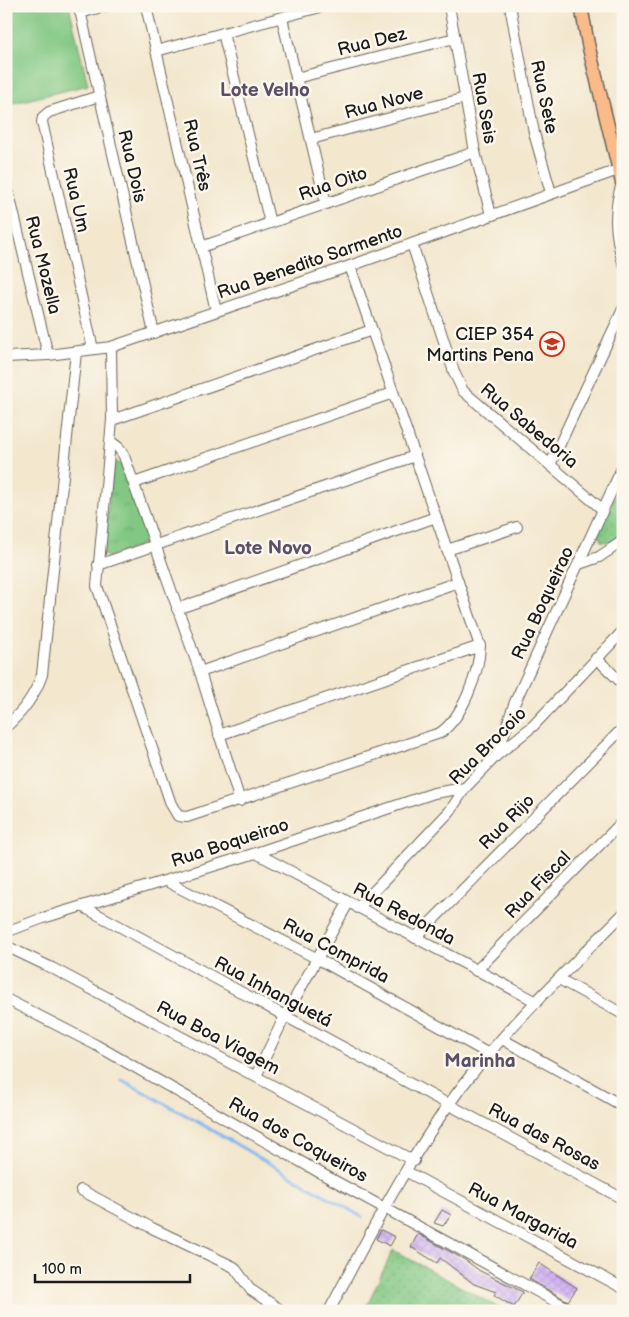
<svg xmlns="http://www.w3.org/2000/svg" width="629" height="1317" font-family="'Balsamiq Sans',sans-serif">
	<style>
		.grass { fill: url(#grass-tufts); stroke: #4f7250 }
		.park { fill: url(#park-dots); stroke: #4f7250 }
		.pitch { fill: #82c883; stroke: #4f7250 }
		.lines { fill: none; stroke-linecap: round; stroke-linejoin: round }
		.stream { stroke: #80b6ee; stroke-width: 3 }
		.building { fill: url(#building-cross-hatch) }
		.minor-casing { stroke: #67635a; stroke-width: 12 }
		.major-casing { stroke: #67635a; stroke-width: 15 }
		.minor { stroke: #fff; stroke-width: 10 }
		.major { stroke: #fabb8b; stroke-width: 12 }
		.labels { text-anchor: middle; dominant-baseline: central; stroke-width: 5; stroke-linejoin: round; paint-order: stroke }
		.street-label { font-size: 18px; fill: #1c1c1c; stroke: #fbf7ec }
		.poi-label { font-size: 18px; fill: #1c1c1c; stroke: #fbf7ec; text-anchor: end }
		.neighbourhood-label { font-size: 19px; font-weight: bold; fill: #5b5068; stroke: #fbf7ec }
	</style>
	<defs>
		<pattern id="grass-tufts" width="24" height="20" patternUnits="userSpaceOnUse" patternTransform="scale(1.25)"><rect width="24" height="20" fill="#82c883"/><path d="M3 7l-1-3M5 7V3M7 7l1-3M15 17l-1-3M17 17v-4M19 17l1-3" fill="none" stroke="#70ab71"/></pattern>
		<pattern id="park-dots" width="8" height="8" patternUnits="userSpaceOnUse" patternTransform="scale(1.25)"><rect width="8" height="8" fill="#82c883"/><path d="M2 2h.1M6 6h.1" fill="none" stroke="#70ab71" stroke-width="1.8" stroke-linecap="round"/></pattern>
		<pattern id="building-cross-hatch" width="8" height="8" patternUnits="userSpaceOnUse" patternTransform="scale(1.25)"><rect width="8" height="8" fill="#d0b0f4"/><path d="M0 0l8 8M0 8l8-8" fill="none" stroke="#b297d1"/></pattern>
	</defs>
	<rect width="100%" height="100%" fill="#fbf7ec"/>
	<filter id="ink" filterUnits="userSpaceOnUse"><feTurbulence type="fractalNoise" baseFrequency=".02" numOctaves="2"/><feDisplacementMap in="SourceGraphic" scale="10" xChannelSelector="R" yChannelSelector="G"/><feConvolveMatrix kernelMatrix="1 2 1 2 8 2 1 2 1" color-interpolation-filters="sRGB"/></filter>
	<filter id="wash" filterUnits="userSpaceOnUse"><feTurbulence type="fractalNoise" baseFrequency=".0096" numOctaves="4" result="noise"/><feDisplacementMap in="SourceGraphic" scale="20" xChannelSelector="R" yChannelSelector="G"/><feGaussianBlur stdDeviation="1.12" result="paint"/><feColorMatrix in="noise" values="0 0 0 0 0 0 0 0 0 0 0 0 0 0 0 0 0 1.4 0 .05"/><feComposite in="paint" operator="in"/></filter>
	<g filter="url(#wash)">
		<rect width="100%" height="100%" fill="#f3e7ce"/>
		<path class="grass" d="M113,461l8,3 26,75 -2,5 -37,13 -5,-2z"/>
		<g class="park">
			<path d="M623,480v54l-10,9 -12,-2 -4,-9z"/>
			<path d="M393,1250l112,61h-141z"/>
		</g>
		<path class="pitch" d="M6,6h63l19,79 -82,20z"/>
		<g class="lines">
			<path class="stream" d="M122,1080l69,38 171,99"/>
		</g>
		<g id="blocks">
			<g class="building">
				<path d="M442,1210l9,5 -8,11 -9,-3z"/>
				<path d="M381,1230l14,7 -5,9 -14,-7z"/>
				<path d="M418,1234l47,26 15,11 43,21 -9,15 -20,-12 2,-3 -22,-8 -34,-26 -3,5 -26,-16z"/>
				<path d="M539,1263l38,25 -9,13 -39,-22z"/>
			</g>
		</g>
	</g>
	<g filter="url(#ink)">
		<use href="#blocks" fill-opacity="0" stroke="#67635a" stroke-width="1"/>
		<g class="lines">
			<defs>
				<g id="minor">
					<path d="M79,6l75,327"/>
					<path d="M146,6l70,305"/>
					<path d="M449,6l26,146 16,63"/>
					<path d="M510,6l24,127 17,60"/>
					<path d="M80,13l25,-7"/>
					<path d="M282,18l44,186"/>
					<path d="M223,33l47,190"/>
					<path d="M156,51l168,-45"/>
					<path d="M296,78l159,-40"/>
					<path d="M311,139l154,-41"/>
					<path d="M6,182l42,173"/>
					<path d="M622,183c-9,28 -7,52 1,79"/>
					<path d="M412,244l42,128 9,19 139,118"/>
					<path d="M201,247l274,-95"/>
					<path d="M111,347l1,73 -15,166 74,218 7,12 9,1 253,-84c23,-16 39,-60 40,-87l-130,-380"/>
					<path d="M93,349l-51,-227 1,-5 6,-5 50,-16"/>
					<path d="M6,357l42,-2 63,-8 239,-81 268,-96"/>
					<path d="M112,420l260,-90"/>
					<path d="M111,442l7,5 6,9 76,216 40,129"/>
					<path d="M550,465l73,-156"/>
					<path d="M134,483l259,-90"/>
					<path d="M447,550l70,-23"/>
					<path d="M579,564l20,-7 24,-16"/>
					<path d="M98,565l317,-109"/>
					<path d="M177,609l259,-92"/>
					<path d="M596,658l27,26"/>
					<path d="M200,672l258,-90"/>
					<path d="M6,727c17,-16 28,-30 36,-52l34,-323"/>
					<path d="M219,735l261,-89"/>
					<path d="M497,754l18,-52 108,-236"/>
					<path d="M256,853l281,149"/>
					<path d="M166,881l152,78 171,95"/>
					<path d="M82,906l541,293"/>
					<path d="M358,908l92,-97 15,-23 32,-33 36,-29 90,-95"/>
					<path d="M6,932l37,-14 213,-65 178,-60 31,-5"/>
					<path d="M415,938l208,-210"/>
					<path d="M6,946l46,22 362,193"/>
					<path d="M476,971l147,-150"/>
					<path d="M559,979l64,35"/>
					<path d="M6,999l90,46 228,130 249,136"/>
					<path d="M502,1039l121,67"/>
					<path d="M256,1076l28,-58 64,-115"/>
					<path d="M407,1172l216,116"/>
					<path d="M81,1190l71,38 82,39 17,23 31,21"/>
					<path d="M329,1311c41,-77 84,-162 138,-231 47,-60 103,-112 156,-166"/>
				</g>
				<path id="major" d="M581,6l7,38 35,143"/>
			</defs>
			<use href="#minor" class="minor-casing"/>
			<use href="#major" class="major-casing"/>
			<use href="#minor" class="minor"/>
			<use href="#major" class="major"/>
		</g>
	</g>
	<defs>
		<symbol id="school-ring" viewBox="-11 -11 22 22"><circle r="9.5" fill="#fbf7ec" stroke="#c8321e" stroke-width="1.5"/><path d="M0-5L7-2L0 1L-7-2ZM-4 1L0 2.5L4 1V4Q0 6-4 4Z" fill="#c8321e"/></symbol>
	</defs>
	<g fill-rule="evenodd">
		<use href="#school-ring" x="538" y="330" width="28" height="28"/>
	</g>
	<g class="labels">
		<g class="street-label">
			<text transform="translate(372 42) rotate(-14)">Rua Dez</text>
			<text transform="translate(544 97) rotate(78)">Rua Sete</text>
			<text transform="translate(384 103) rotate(-15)">Rua Nove</text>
			<text transform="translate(484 108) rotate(80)">Rua Seis</text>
			<text transform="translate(197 155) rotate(77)">Rua Três</text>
			<text transform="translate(132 166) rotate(77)">Rua Dois</text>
			<text transform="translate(333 184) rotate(-19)">Rua Oito</text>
			<text transform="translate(76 200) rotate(77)">Rua Um</text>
			<text transform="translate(310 262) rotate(-19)">Rua Benedito Sarmento</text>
			<text transform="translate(43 265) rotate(76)">Rua Mozella</text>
			<text transform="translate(529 426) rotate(40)">Rua Sabedoria</text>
			<text transform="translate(543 603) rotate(-65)">Rua Boqueirao</text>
			<text transform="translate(488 746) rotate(-45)">Rua Brocoio</text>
			<text transform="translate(507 822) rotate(-45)">Rua Rijo</text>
			<text transform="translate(230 843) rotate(-18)">Rua Boqueirao</text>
			<text transform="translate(538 885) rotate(-46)">Rua Fiscal</text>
			<text transform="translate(404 914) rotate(28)">Rua Redonda</text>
			<text transform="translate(336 951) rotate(28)">Rua Comprida</text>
			<text transform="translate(273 992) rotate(28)">Rua Inhanguetá</text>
			<text transform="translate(218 1038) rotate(28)">Rua Boa Viagem</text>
			<text transform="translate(544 1137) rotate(28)">Rua das Rosas</text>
			<text transform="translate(298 1140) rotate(29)">Rua dos Coqueiros</text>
			<text transform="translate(523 1216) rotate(28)">Rua Margarida</text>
		</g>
		<g class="poi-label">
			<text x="534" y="334">CIEP 354<tspan x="534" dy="21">Martins Pena</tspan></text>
		</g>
		<g class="neighbourhood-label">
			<text x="265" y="90">Lote Velho</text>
			<text x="268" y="548">Lote Novo</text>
			<text x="480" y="1061">Marinha</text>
		</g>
	</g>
	<rect width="629" height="1317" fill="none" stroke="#fbf7ec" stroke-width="25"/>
	<path d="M35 1274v8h155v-8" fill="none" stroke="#1c1c1c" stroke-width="2.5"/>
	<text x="42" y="1274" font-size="15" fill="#1c1c1c" stroke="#fbf7ec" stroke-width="4" paint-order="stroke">100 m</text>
</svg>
